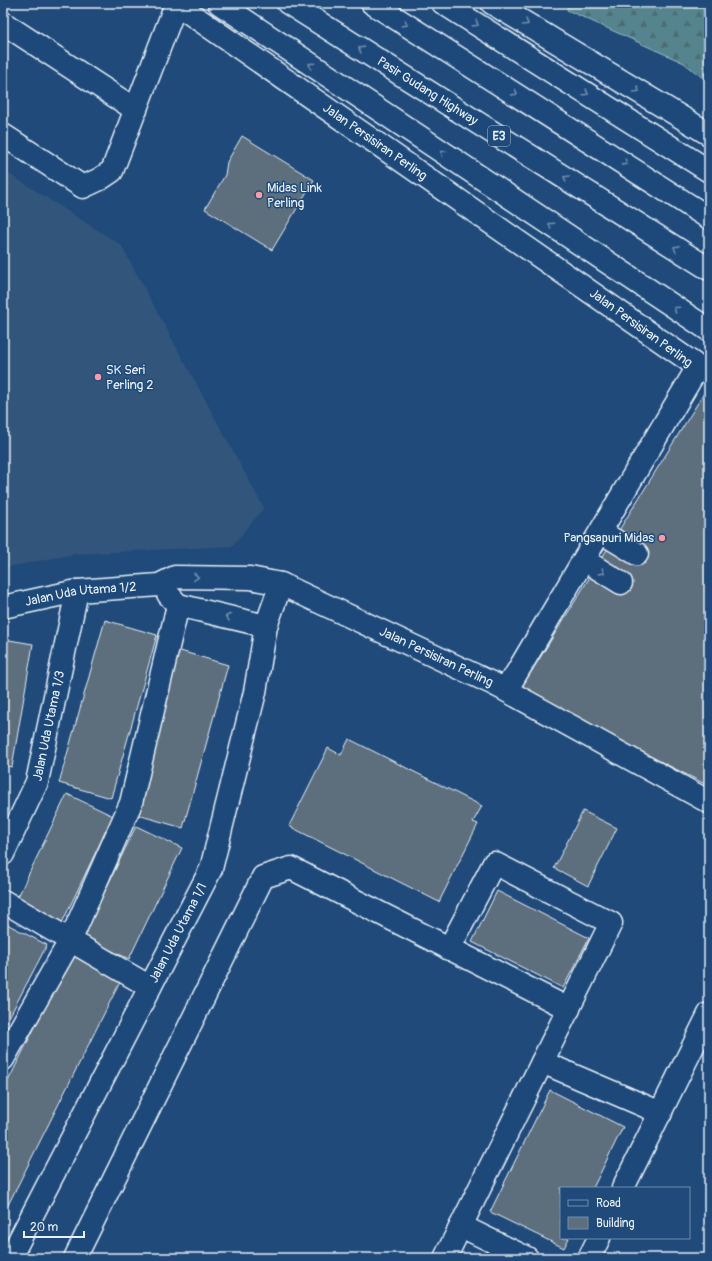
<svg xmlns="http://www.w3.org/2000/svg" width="712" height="1261" font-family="Pangolin,sans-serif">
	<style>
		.built { fill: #32557b }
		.forest { fill: url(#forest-firs); stroke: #9ebac3 }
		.building { fill: #5d6e7d; stroke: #e8f1f8 }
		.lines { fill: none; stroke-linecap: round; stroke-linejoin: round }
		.minor-casing { stroke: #e8f1f8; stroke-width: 25 }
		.highway-casing { stroke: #e8f1f8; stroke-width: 25 }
		.minor { stroke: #1f4a7a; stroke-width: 22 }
		.highway { stroke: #1f4a7a; stroke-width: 22 }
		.oneway { stroke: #6f8dac }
		.poi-dot { fill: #ff9aa2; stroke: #1f4a7a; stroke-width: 1.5 }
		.labels { text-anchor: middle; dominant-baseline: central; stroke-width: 3; stroke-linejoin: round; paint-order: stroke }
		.shield { fill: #1f4a7a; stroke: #acbfd2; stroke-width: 1 }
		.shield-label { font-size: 12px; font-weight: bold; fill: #e8f1f8 }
		.street-label { font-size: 13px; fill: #e8f1f8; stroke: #1f4a7a }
		.poi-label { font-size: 13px; fill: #e8f1f8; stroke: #1f4a7a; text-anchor: start }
	</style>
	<defs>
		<pattern id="forest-firs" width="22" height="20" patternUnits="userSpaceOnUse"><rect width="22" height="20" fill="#54848e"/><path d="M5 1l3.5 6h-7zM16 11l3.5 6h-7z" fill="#4e6c73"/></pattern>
	</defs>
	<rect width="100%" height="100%" fill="#1f4a7a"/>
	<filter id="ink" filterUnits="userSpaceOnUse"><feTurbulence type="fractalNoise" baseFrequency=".025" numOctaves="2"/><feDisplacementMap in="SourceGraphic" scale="8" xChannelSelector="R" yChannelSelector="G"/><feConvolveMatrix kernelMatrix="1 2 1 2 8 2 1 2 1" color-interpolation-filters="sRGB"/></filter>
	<g filter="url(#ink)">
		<path class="built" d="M3,170l118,75 143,263 -32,38 -157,8 -72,14z"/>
		<path class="forest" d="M568,3h141v80l-25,-20 -117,-53z"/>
		<g class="building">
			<path d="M242,136l72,44 -42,70 -67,-41 20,-34 2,-13z"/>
			<path d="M709,385v401l-189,-96z"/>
			<path d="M105,620l52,15 -46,163 -52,-15z"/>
			<path d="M3,639l30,5 -21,123 -9,-2z"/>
			<path d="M177,650l51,15 -45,163 -52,-15z"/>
			<path d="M349,739l133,67 -9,16 5,2 -39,78 -150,-76 39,-78 13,7z"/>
			<path d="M67,794l46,22 -53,111 -46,-22z"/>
			<path d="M583,811l34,17 -29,58 -34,-18z"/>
			<path d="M136,826l46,22 -53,111 -46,-22z"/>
			<path d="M497,891l92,47 -26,50 -91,-46z"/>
			<path d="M3,922l44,23 -44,84z"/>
			<path d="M71,955l50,25 -118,235v-124z"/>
			<path d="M550,1090l73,37 -30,61h-32v50h8l-5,10 -74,-36z"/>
		</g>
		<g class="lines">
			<defs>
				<g id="minor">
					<path d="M3,23l133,87"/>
					<path d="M3,135l80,52 17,-8 12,-8 64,-167"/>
					<path d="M601,532l36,22"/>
					<path d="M584,560l37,23"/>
					<path d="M168,594l10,11 88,21"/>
					<path id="s1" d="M3,607l74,-16 82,-6 16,-8 75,1 31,6 217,102h7l8,-7 183,-309 -2,-6 -519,-361"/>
					<path d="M498,686l211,116"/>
					<path id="s2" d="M3,854l34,-72 40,-191"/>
					<path d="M3,901l147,86"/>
					<path d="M3,1059l67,-118 61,-138 47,-198"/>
					<path d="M542,1062l119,51"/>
					<path d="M623,1188l86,-174"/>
					<path d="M461,1226l66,32"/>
					<path id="s3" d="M10,1258l201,-389 44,-177 11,-66 15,-42"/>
					<path d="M75,1258l188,-381 28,-9 278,141"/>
					<path d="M445,1258l166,-335 -117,-60 -45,86"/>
					<path d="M589,1258l10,-20"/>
				</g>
				<g id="highway">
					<path d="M219,3l490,327"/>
					<path id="s4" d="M288,3l421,266"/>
					<path d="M372,3l337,215"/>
					<path d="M443,3l266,168"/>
					<path d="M492,3l217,131"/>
				</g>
			</defs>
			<use href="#minor" class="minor-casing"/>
			<use href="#highway" class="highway-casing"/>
			<use href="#minor" class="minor"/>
			<use href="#highway" class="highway"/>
		</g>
		<defs><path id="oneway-chevron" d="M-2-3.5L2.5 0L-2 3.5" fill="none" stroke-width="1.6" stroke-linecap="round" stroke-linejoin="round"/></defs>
		<g class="oneway">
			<use href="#oneway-chevron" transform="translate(526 23) rotate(31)"/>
			<use href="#oneway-chevron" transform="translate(405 24) rotate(32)"/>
			<use href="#oneway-chevron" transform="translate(476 24) rotate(32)"/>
			<use href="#oneway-chevron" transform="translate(361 49) rotate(-148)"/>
			<use href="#oneway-chevron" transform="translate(311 65) rotate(-146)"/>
			<use href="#oneway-chevron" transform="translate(637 90) rotate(31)"/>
			<use href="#oneway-chevron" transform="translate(515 93) rotate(32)"/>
			<use href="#oneway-chevron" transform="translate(586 93) rotate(32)"/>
			<use href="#oneway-chevron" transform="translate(443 153) rotate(-146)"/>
			<use href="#oneway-chevron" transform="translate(625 163) rotate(33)"/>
			<use href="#oneway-chevron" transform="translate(566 178) rotate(-148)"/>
			<use href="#oneway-chevron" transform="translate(551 225) rotate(-146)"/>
			<use href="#oneway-chevron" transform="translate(676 248) rotate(-148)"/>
			<use href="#oneway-chevron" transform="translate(676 309) rotate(-146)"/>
			<use href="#oneway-chevron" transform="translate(602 572) rotate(32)"/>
			<use href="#oneway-chevron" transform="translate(196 577) rotate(1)"/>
			<use href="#oneway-chevron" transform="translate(228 617) rotate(-167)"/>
		</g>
	</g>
	<g class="poi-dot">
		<circle cx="259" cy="195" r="4"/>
		<circle cx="98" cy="377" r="4"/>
		<circle cx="662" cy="538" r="4"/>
	</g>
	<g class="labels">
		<rect class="shield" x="488" y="126" width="22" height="20" rx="3"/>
		<g class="shield-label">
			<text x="499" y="136">E3</text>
		</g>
		<g class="street-label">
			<text stroke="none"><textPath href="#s4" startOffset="165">Pasir Gudang Highway</textPath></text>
			<text transform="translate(375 142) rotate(35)">Jalan Persisiran Perling</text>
			<text transform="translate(641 328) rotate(36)">Jalan Persisiran Perling</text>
			<text stroke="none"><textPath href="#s1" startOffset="79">Jalan Uda Utama 1/2</textPath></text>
			<text stroke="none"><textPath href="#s1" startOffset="454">Jalan Persisiran Perling</textPath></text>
			<text stroke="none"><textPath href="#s2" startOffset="137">Jalan Uda Utama 1/3</textPath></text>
			<text stroke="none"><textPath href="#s3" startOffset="366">Jalan Uda Utama 1/1</textPath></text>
		</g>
		<g class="poi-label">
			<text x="267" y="188">Midas Link<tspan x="267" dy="15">Perling</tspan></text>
			<text x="106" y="370">SK Seri<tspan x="106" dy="15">Perling 2</tspan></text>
			<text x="654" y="538" text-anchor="end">Pangsapuri Midas</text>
		</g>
	</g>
	<rect width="712" height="1261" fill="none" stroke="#1f4a7a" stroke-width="16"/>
	<rect x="8" y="8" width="696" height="1245" fill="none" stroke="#e8f1f8" stroke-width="1.5" filter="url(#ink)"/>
	<rect x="560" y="1187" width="130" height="52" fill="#1f4a7a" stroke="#6f8dac"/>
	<rect x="568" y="1200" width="20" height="6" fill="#1f4a7a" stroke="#6f8dac"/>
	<text x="596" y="1207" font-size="12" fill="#e8f1f8">Road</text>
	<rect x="568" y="1217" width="20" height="12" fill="#5d6e7d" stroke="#6f8dac"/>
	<text x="596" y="1227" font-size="12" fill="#e8f1f8">Building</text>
	<path d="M24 1231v6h60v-6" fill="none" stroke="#e8f1f8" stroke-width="2"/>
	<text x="30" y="1231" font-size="12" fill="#e8f1f8" stroke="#1f4a7a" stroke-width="3" paint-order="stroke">20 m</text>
</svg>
